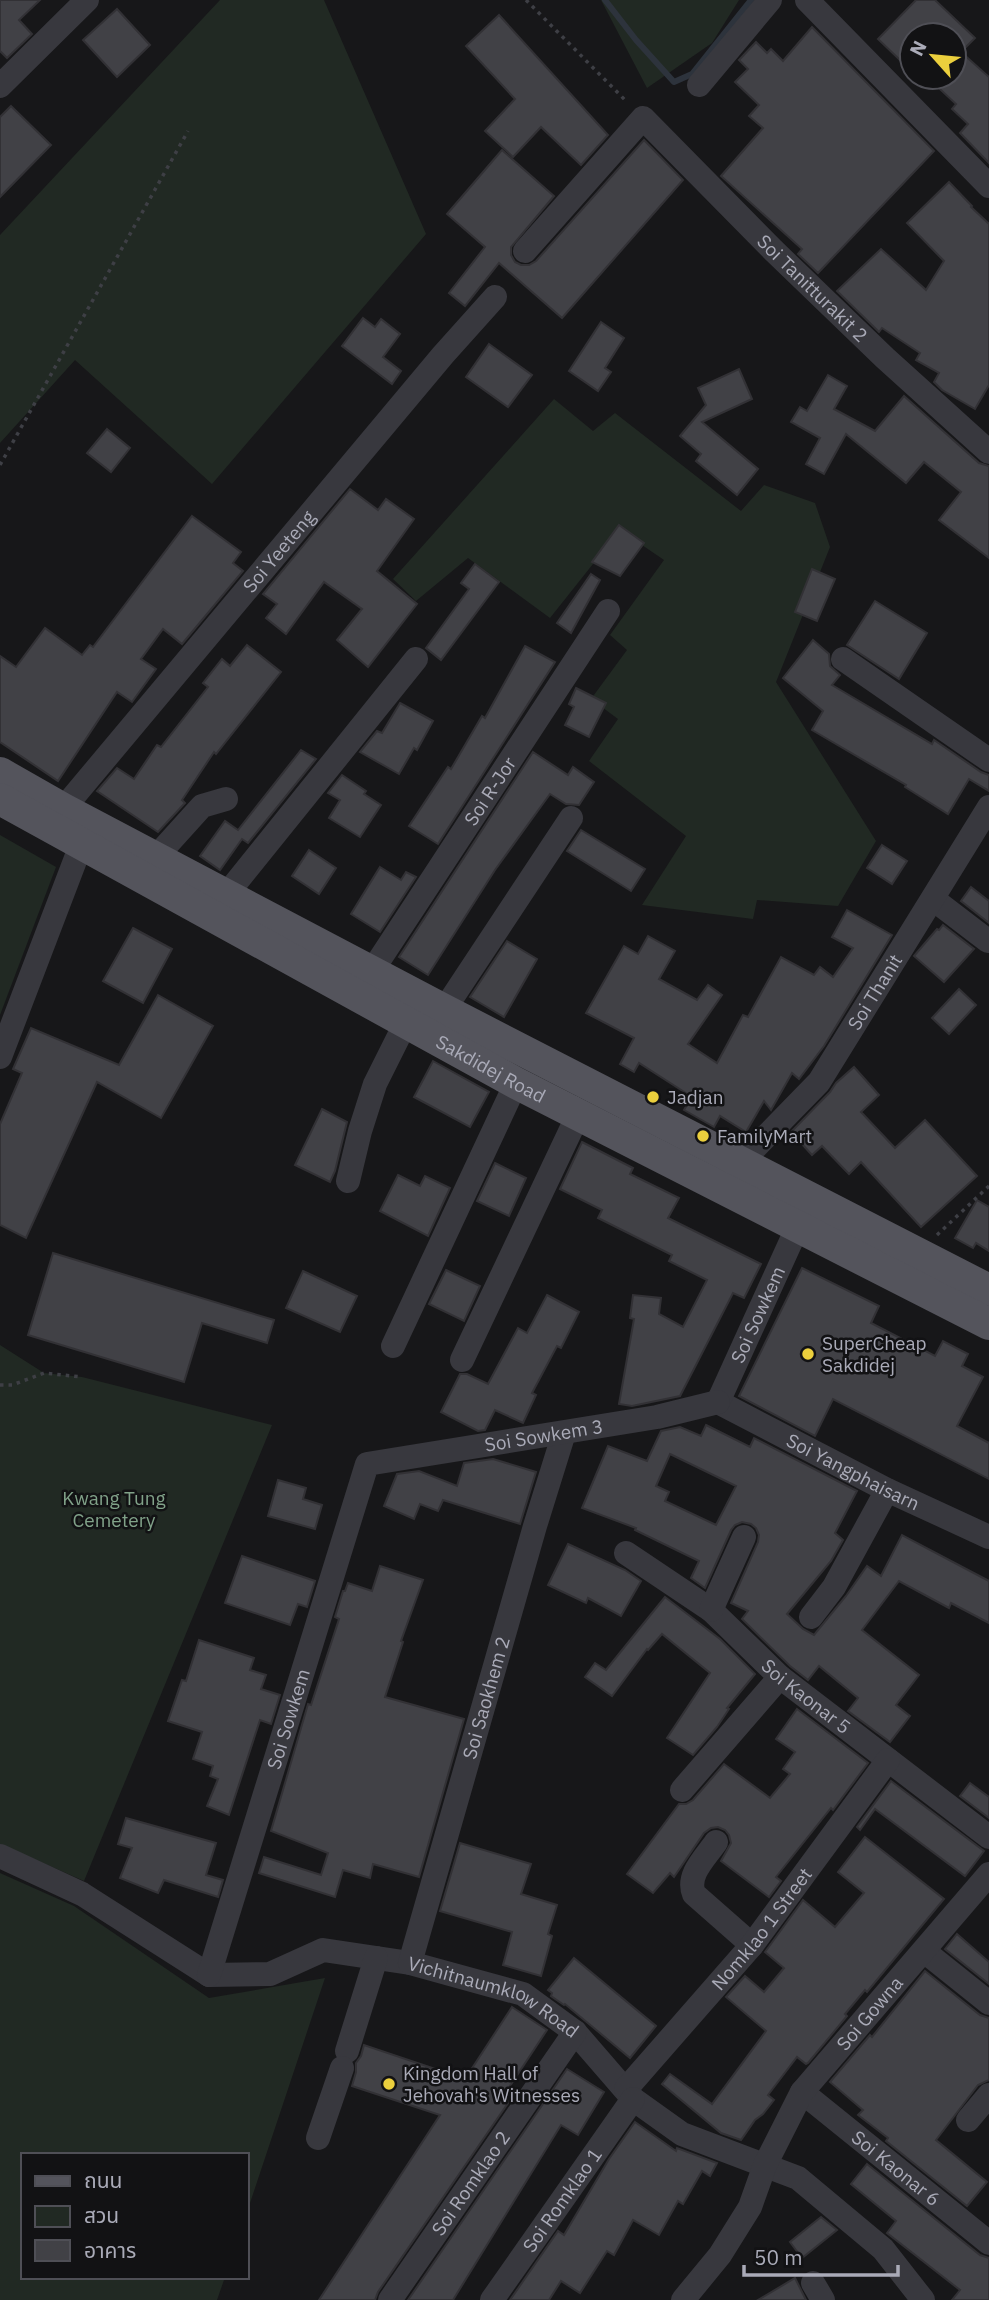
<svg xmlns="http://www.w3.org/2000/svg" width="989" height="2300" font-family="'IBM Plex Sans','Noto Sans Thai',sans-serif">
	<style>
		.green { fill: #212923 }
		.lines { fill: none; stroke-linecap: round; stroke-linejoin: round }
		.stream { stroke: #2d333c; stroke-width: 6 }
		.building { fill: #414146; stroke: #323135; stroke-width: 2; fill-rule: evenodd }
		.path { stroke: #3e3f45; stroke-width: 3.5; stroke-dasharray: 3.5 5; stroke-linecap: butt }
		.minor { stroke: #38383e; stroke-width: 24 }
		.major { stroke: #54545c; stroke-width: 32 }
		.poi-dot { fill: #ebcf3d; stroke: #121214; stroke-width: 2.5 }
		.labels { text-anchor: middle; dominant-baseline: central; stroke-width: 5; stroke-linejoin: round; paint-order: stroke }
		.street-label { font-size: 19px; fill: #aaabb8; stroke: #121214 }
		.poi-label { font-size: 19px; fill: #aaabb8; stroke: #121214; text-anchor: start }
		.park-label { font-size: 19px; fill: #81a289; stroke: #121214 }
	</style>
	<rect width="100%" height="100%" fill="#171719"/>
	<g class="green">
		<path d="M220,0h104l102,234 -214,250 -137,-124 -75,83v-208z"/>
		<path d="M601,0h138l-27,43 -65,45z"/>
		<path d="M554,399l39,32 22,-18 126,98 23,-26 51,18 15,44 -54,135 100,159 -38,65 -81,-6 -4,19 -111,-14 44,-69 -97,-75 29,-42 -27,-20 36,-49 -17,-15 54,-75 -44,-30 -70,88 -82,-60 -52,43 -23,-22z"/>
		<path d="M0,835l56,32 -56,148z"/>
		<path d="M0,1345l44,28 38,4 190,48 -188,456 -84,-37z"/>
		<path d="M0,1873l74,33 135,92 116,-20 -78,234v-57h-224v122h202l-8,23h-217z"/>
	</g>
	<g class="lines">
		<path class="stream" d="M605,0l31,40 38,42 18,-8 59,-74"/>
	</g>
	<g class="building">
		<path d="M0,0h40l-21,20 13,14 -25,24 -7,-7z"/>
		<path d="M916,0h19l40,38 -14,14 28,25v86l-29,-30 8,-9 -16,-15 4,-5 -29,-27h27v-42h-42v12l-12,13 -22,-21z"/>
		<path d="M117,9l33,36 -33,32 -34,-37z"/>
		<path d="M499,15l109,120 -27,30 -40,-38 -28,30 -28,-26 30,-32 -49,-53z"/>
		<path d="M812,27l122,124 -116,122 -20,-19 4,-5 -81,-73 42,-48 -14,-12 10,-11 -24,-23 13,-13 -9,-9 17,-18 11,11 4,-4 12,12z"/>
		<path d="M11,106l40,39 -51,52v-80z"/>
		<path d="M644,140l39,40 -121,138 -63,-55 -34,43 -16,-13 36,-46 -38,-33 55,-64 52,46 -43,51v8l4,7 6,3h8l7,-4z"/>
		<path d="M949,182l23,24 -1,1 18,17v161l-14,24 -33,-19 -8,-8 5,-9 -23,-13 4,-7 -38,-25 -3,4 -42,-41 44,-42 45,41 18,-29 -37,-38z"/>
		<path d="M363,318l12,9 6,-8 19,15 -17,23 18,14 -9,13 -50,-38z"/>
		<path d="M601,322l23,16 -19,30 6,4 -13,19 -29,-20z"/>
		<path d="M489,344l43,31 -24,32 -42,-30z"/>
		<path d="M739,369l13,30 -50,23 56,47 -21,26 -41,-34 5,-7 -21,-18 26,-31 -8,-17z"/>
		<path d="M828,375l19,11 -13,23 41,22 29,-35 75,67 10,3v92l-50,-38 22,-28 -37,-30 -18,21 -60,-49 -22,40 -18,-10 14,-26 -29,-16 9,-15 7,4z"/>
		<path d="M107,429l23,19 -19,24 -24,-19z"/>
		<path d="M350,489l28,21 8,-11 28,20 -37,52 40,33 -49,63 -31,-27 25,-31 -38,-27 -38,52 -20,-16 11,-14 -14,-10z"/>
		<path d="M192,516l49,36 -8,11 10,8 -61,73 -19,-15 -22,30 15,10 -24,33 -15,-10 -59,89 -58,-39v-86l16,11 29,-39 37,27 8,-10 3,2z"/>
		<path d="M619,525l25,18 -24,33 -28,-14z"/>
		<path d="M475,564l24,18 -58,78 -15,-12 43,-59 -8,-6z"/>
		<path d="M812,569l23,10 -18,42 -22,-9z"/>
		<path d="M591,574l9,6 -29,53 -14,-10z"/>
		<path d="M875,601l52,32 -28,46 -52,-34z"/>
		<path d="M813,640l16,14 1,12 10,9 -8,10 100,59 2,-4 47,32 8,3v16l-20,-12 -21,35 -43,-27 1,-2 -94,-55 11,-19 -40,-33z"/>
		<path d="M247,645l34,27 -65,82 -2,-2 -32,48 3,3 -27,29 -61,-41 20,-23 17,11 23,-34 4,2 47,-60 -5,-4 19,-24 8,7z"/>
		<path d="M525,646l30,16 -117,182 -29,-18 39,-59 3,2 31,-53 3,2z"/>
		<path d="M576,688l30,15 -17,34 -24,-12 9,-18 -5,-3z"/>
		<path d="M400,703l33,18 -16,29 -3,-2 -15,26 -39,-22 17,-21 5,2z"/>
		<path d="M301,750l15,9 -68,84 -6,-4 -22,31 -20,-14 25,-35 13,9z"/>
		<path d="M533,752l35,23 5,-8 21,15 -15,23 -13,-1 -16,-10 -55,76 -67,105 -29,-18z"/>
		<path d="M342,775l24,16 -2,3 17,11 -21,32 -31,-19 11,-18 -12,-7z"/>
		<path d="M581,830l64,39 -14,22 -64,-40z"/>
		<path d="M882,845l25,16 -15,23 -25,-16z"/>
		<path d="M309,850l27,18 -17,26 -27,-18z"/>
		<path d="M380,867l21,13 5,-8 10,5 -36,55 -29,-18z"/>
		<path d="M971,887l18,14v22l-28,-22z"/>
		<path d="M847,910l45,25 -68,111 -25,33 -7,-6 -21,37 -7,-9 -18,31 -26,-16 -6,11 -30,-17 8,-13 -53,-34 -5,9 -14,-8 14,-26 -48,-25 38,-67 14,8 10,-18 27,15 -16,28 38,21 11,-15 14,10 -34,49 29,19 26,-48 5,2 33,-60 33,18 6,-8 13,10 20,-29 -21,-11z"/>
		<path d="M943,925l31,24 -30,33 -30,-26 23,-27 2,1z"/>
		<path d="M133,928l39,21 -29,54 -40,-22z"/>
		<path d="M507,941l30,18 -33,58 -34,-20z"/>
		<path d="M959,989l17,16 -27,29 -17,-16z"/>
		<path d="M158,995l55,31 -52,92 -64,-36 -71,156 -26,-13v-101l22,-51 -9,-4 18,-41 88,37z"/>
		<path d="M433,1061l56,31 -19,35 -56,-30z"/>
		<path d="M854,1067l25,28 -18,17 34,36 30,-28 52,56 -56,51 -60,-65 -12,12 -27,-28 -10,9 -21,-23 39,-40 6,-9z"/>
		<path d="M322,1109l25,13 -12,49 -5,11 -35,-17z"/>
		<path d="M582,1142l51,26 -3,6 49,24 -11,20 93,46 -17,34 -11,-5 -53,103 -48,10 -13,-2 15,-85 -4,-1 3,-23 28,3 -2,16 24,13 24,-47 -38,-19 3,-6 -74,-37 4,-8 -42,-21z"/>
		<path d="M495,1163l31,15 -17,38 -32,-15z"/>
		<path d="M398,1175l22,11 5,-10 25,12 -22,48 -48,-25z"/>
		<path d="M977,1200l12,7v44l-13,-8 -3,5 -18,-10z"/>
		<path d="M53,1253l221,67 -7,23 -65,-20 -18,59 -156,-47z"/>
		<path d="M802,1268l77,38 -8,17 64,33 8,-15 25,13 -6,12 21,11 -26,49 32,17v36l-156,-80 -18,37 -76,-40z"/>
		<path d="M446,1270l34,16 -16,35 -35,-17z"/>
		<path d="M303,1271l54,25 -17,36 -54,-24z"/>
		<path d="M547,1295l32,17 -18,36 -4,-2 -25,47 4,2 -13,28 -28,-13 -10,20 -7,1 -37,-19 19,-38h7l21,10 30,-56 9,5z"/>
		<path d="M706,1425l44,22 4,-9 103,53 -22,42 8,7 -12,21 -44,53 16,15 11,6 32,-39 21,-30 14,10 21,-41 87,46v42l-38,-20 -2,5 -50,-27 -37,49 57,45 -23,30 14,11 -20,26 -42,-31 10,-13 -39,-32 -11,14 -18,-14 -48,-47 6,-8 -17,-8 27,-61 1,-7 -3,-7 -5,-4 -9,-2 -7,3 -4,5 -26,58 -14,-10 8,-17 -64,-31 1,-2 -54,-20 26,-62 39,15 14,-30 19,-4 21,9zM670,1454l66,32 -20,39 -51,-24 4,-9 -13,-6z"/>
		<path d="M493,1459l43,13 -16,52 -77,-24 -5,11 -18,-7 -6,15 -30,-13 13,-32 22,-3 38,15 7,-23z"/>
		<path d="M278,1480l28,8 -3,11 19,6 -7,24 -47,-13z"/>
		<path d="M568,1544l57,26 16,11 -20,35 -33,-18 -2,5 -38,-18z"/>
		<path d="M242,1556l73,25 -8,26 -9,-3 -8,21 -65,-22z"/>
		<path d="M380,1566l43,14 -22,61 2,1 -18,55 79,22 -45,158 -46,-13 -3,14 -27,-8 -8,27 -76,-24 5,-16 57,18 7,-22 -57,-22 37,-127 3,1 28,-86 -4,-2 8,-26h2l3,-8 24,8z"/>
		<path d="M665,1597l55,42 35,35 -28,34 2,1 -12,18 -24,28 -26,-17 43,-65 -48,-39 -14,16 -1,-1 -35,47 -27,-19 10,-14 11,7z"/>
		<path d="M199,1640l55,18 -4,12 16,5 -5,14 19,6 -9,29 -11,-4 -31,95 -22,-9 11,-27 -8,-3 3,-10 -20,-7 9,-27 -34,-11 14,-41 4,1z"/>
		<path d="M797,1709l71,54 -35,47 -2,-2 -55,69 5,4 -12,16 -48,-36 10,-18 -2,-8 -4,-5 -7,-3 -7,1 -7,5 -30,44 -4,-4 -17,20 -26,-19 52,-70h7l7,-4 31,-36 46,34 20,-24 -7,-5 12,-17 -19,-13z"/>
		<path d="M891,1781l93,70 -19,25 -90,-67 -15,21 -3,-3z"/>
		<path d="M970,1783l19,14v21l-29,-22z"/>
		<path d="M126,1818l90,25 -10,32 17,5 -5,17 -54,-17 -6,13 -38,-15 12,-30 -14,-4z"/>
		<path d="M865,1837l79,62 -77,93 -2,-2 -20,24 2,2 -39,47 -2,1 -9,-7 -29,38 6,5 -11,14 -8,6 -14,20 -20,-7 -59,-49 8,-10 42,30 54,-73 -40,-34 19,-21 19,16 20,-24 -19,-16 38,-52 32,27 29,-34 -26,-21z"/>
		<path d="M460,1843l71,21 -10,30 36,11 -9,29 4,2 -11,40 -38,-11 9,-33 -72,-21z"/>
		<path d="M957,1934l32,28v22l-44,-35z"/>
		<path d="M574,1958l82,68 -26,32 -65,-54 -1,1 -13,-9 1,-3 -4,-3z"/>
		<path d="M925,1971l55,44 9,3v62l-11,5 -42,55 51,42 -20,24 -81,-65 2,-3 -30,-23 5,-5 -33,-28 40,-47 2,2z"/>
		<path d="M512,2007l35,23 -37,56 7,4 -139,202 -3,8h-56l121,-185 -88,-29 4,-14v-9l5,-7 3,-11 101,34z"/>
		<path d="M567,2069l37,23 -26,43 -17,-10 -108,175h-45z"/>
		<path d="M635,2122l41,29 1,-3 40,15 -7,13 -8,-5 -19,33 -5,-3 -19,34 -26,-15 -19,35 -7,-4 -27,42 -19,-12 -12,19h-39l48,-69 6,4 45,-76z"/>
		<path d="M867,2164l113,91 9,3v42h-37l8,-10 -73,-57 9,-12 -45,-37z"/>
		<path d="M821,2217l16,13 -35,28 -12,-16z"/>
		<path d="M795,2278l11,22h-48z"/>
	</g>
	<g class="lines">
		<g class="path">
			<path d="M526,0l101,102"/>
			<path d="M0,465l188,-334"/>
			<path d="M937,1235l52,-49"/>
			<path d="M0,1385h12l32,-12 38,4"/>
		</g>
		<g class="minor">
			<path d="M807,0l182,186"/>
			<path d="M699,85l71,-85"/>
			<path d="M0,86l87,-86"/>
			<path id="s1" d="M525,251l118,-133 130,132 112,108 104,94"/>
			<path d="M843,659l146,101"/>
			<path id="s2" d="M63,809l380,-454 52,-58"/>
			<path d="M155,858l47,-52 24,-7"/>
			<path d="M226,895l190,-236"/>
			<path d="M933,899l55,42"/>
			<path id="s3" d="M372,971l236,-360"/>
			<path d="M444,1010l127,-192"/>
			<path d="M0,1057l81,-212"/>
			<path id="s4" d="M740,1163l79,-81 170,-275"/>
			<path d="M348,1181l12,-50 15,-47 30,-60"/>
			<path d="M393,1346l123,-263"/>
			<path d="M462,1360l116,-245"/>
			<path id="s5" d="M718,1402l169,88 102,47"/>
			<path id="s6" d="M718,1402l80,-176"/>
			<path id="s7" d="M626,1553l85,57 69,67 209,160"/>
			<path d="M711,1610l33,-73"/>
			<path d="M811,1617l23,-30 53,-97"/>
			<path d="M682,1790l98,-113"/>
			<path d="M716,1842c-10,15 -30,33 -22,52l58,51"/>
			<path id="s8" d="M0,1856l82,38 127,81 61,-1 53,-24 87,13 113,31 52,38 58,67 49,35 116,44 85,71 40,51"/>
			<path d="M924,1951l65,52"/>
			<path id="s9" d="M410,1963l125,-437 29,-93"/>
			<path id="s10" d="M209,1975l158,-511 290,-47 61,-15"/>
			<path d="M347,2051l29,-93"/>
			<path id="s11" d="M626,2089l126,-144 136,-185"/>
			<path id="s12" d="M802,2092l187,151"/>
			<path d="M968,2120l21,-25"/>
			<path d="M318,2138l24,-70"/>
			<path d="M813,2283l10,17"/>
			<path id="s13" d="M390,2300l185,-268"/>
			<path id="s14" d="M492,2300l141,-201"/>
			<path id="s15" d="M683,2300l37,-45 30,-48 15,-42 37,-73 187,-218"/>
		</g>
		<g class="major">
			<path d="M0,773l63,36 381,201 545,280"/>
			<path id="s16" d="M0,799l516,284 473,241"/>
		</g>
	</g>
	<g class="poi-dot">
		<circle cx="653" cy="1097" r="7"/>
		<circle cx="703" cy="1136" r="7"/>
		<circle cx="808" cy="1354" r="7"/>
		<circle cx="389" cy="2084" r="7"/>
	</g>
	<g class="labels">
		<g class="street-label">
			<text stroke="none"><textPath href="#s1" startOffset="418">Soi Tanitturakit 2</textPath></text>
			<text stroke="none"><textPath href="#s2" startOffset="336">Soi Yeeteng</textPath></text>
			<text stroke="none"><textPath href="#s3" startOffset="215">Soi R-Jor</textPath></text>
			<text stroke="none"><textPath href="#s4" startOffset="219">Soi Thanit</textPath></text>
			<text stroke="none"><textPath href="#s16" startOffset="560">Sakdidej Road</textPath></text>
			<text stroke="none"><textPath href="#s6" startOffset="96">Soi Sowkem</textPath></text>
			<text stroke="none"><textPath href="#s10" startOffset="714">Soi Sowkem 3</textPath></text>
			<text stroke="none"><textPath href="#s5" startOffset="152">Soi Yangphaisarn</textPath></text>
			<text stroke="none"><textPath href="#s7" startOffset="231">Soi Kaonar 5</textPath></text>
			<text stroke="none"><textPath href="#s9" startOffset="276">Soi Saokhem 2</textPath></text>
			<text stroke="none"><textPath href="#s10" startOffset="268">Soi Sowkem</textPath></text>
			<text stroke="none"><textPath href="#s11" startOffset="210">Nomklao 1 Street</textPath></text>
			<text stroke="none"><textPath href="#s8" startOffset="539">Vichitnaumklow Road</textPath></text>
			<text stroke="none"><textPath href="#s15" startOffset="345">Soi Gowna</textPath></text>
			<text stroke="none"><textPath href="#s12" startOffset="121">Soi Kaonar 6</textPath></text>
			<text stroke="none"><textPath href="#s13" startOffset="142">Soi Romklao 2</textPath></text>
			<text stroke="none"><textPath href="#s14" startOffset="122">Soi Romklao 1</textPath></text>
		</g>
		<g class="poi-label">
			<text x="667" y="1097">Jadjan</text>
			<text x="717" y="1136">FamilyMart</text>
			<text x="822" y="1343">SuperCheap<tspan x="822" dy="22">Sakdidej</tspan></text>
			<text x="403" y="2073">Kingdom Hall of<tspan x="403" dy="22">Jehovah's Witnesses</tspan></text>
		</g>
		<g class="park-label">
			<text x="114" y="1498">Kwang Tung<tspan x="114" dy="22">Cemetery</tspan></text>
		</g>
	</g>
	<rect x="21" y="2153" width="228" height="126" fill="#121214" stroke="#4f4f56" stroke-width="2"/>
	<rect x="35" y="2176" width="35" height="10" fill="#54545c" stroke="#4f4f56" stroke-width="2"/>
	<text x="84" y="2188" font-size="21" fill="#aaabb8">ถนน</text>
	<rect x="35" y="2206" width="35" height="21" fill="#212923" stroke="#4f4f56" stroke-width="2"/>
	<text x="84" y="2223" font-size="21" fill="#aaabb8">สวน</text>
	<rect x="35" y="2240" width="35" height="21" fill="#414146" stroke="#4f4f56" stroke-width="2"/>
	<text x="84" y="2258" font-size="21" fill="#aaabb8">อาคาร</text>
	<g transform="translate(933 56) rotate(297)"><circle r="33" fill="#121214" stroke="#4f4f56" stroke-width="2"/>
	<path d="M0-5L12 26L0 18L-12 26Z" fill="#ebcf3d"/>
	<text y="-10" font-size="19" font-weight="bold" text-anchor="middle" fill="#aaabb8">N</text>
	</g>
	<path d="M744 2265v10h154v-10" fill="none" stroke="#aaabb8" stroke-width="3.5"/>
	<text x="754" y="2265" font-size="21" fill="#aaabb8" stroke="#121214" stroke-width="5" paint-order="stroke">50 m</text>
</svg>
